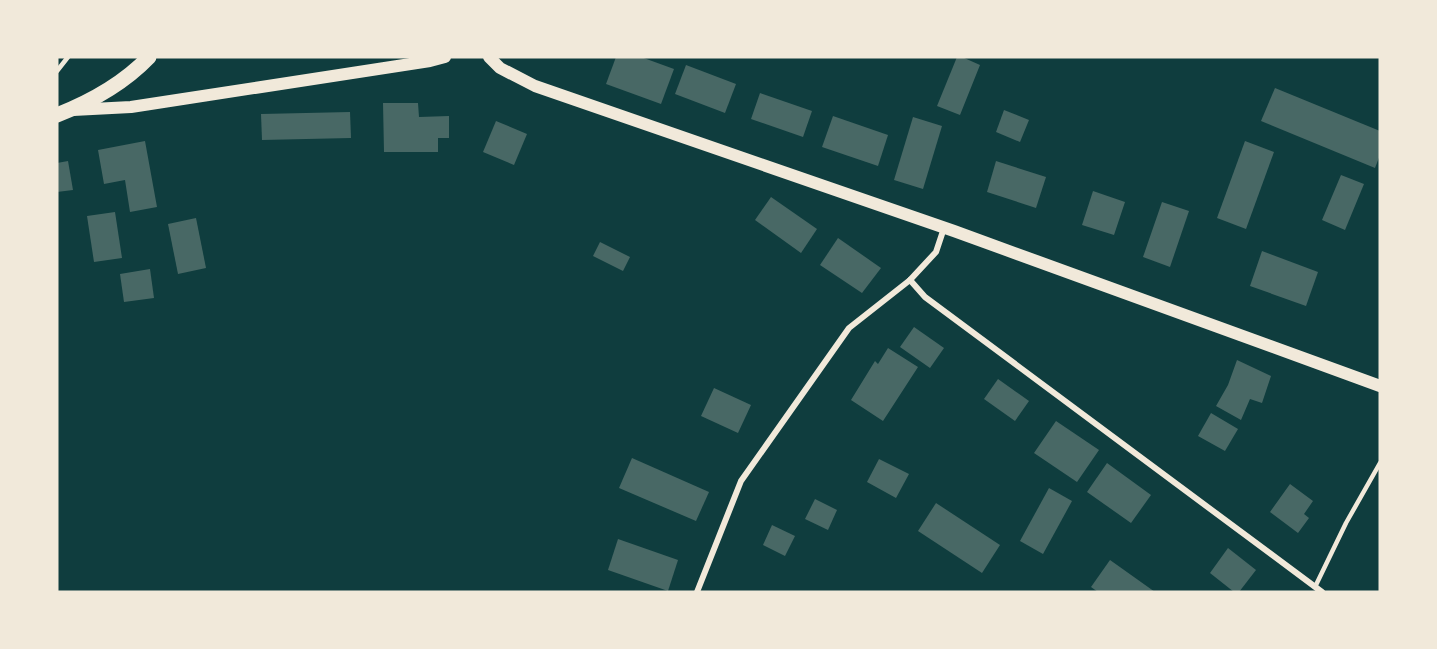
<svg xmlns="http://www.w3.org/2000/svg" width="1437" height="649" font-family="'DejaVu Sans',sans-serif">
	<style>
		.building { fill: #486865 }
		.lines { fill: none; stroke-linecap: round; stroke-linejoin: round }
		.service { stroke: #f1e9da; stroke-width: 4.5 }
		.minor { stroke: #f1e9da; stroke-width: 6 }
		.secondary { stroke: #f1e9da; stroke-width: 12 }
		.primary { stroke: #f1e9da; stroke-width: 15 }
	</style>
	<rect width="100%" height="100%" fill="#0f3d3e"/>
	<g class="building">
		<path d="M616,57h25l33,12 -13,35 -55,-20z"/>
		<path d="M957,57h5l18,8 -20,50 -23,-9z"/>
		<path d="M686,65l50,19 -11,29 -50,-19z"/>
		<path d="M1275,88l105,43v24l-5,13 -114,-47z"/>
		<path d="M760,93l52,18 -9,26 -52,-18z"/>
		<path d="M383,103h35l1,14 30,-1v22h-11v14h-54z"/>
		<path d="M1004,110l25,10 -9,22 -24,-10z"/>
		<path d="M350,112l1,26 -89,2 -1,-26z"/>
		<path d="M833,116l55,19 -10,31 -56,-19z"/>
		<path d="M913,117l29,9 -19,63 -29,-9z"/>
		<path d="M496,121l31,13 -13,31 -31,-13z"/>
		<path d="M145,141l12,66 -27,5 -5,-32 -21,4 -6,-34z"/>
		<path d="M1245,141l29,11 -28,77 -29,-11z"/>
		<path d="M68,161l5,29 -16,2v-29z"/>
		<path d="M996,161l50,16 -10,31 -49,-16z"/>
		<path d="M1341,175l23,9 -19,46 -23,-10z"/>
		<path d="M1093,191l32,11 -11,33 -32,-10z"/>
		<path d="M771,197l46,32 -16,24 -46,-33z"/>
		<path d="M1162,202l27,9 -19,56 -27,-10z"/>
		<path d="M115,212l7,46 -28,4 -7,-46z"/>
		<path d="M196,218l10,50 -28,6 -10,-50z"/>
		<path d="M838,238l43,30 -19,25 -42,-28z"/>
		<path d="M600,242l30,15 -7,14 -30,-15z"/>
		<path d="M1262,251l56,21 -12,34 -56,-20z"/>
		<path d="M150,269l4,29 -30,4 -4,-28z"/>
		<path d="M914,327l30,21 -14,20 -30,-21z"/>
		<path d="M888,348l30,19 -35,54 -32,-21 24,-39 3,3z"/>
		<path d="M1237,360l34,16 -9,27 -12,-4 -9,21 -25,-14 12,-21z"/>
		<path d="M998,379l31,22 -14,20 -31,-22z"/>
		<path d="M714,388l37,17 -13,28 -37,-17z"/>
		<path d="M1211,413l27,16 -13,22 -27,-15z"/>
		<path d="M1056,421l43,29 -22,32 -43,-29z"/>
		<path d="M632,458l77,34 -13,29 -77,-33z"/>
		<path d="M879,459l30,15 -13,24 -29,-16z"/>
		<path d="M1107,463l44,32 -20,28 -44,-31z"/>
		<path d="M1290,484l23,17 -9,13 5,4 -11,15 -28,-21z"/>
		<path d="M1049,488l23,13 -29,53 -23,-13z"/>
		<path d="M815,499l22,11 -9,20 -23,-11z"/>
		<path d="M936,503l64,42 -18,28 -64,-42z"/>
		<path d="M772,525l23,11 -10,20 -22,-11z"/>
		<path d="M618,539l60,21 -10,31 -60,-21z"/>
		<path d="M1228,548l28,22 -17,22h-5l-24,-19z"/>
		<path d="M1110,560l45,32h-57l-7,-5z"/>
	</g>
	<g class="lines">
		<g class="service">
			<path d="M57,71l11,-14"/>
			<path d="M1315,587l31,-64 34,-60"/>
		</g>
		<g class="minor">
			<path d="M910,280l15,17 397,295"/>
			<path d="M697,592l44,-111 108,-153 61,-48 26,-28 8,-24"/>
		</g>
		<g class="secondary">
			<path d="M489,57l11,11 35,18 419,145 426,155"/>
			<path d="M73,110l58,-3 299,-46 15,-4"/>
		</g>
		<path class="primary" d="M57,115c33,-13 68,-33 92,-58"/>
	</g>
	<rect width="1437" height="649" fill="none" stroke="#f1e9da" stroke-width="117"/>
</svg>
